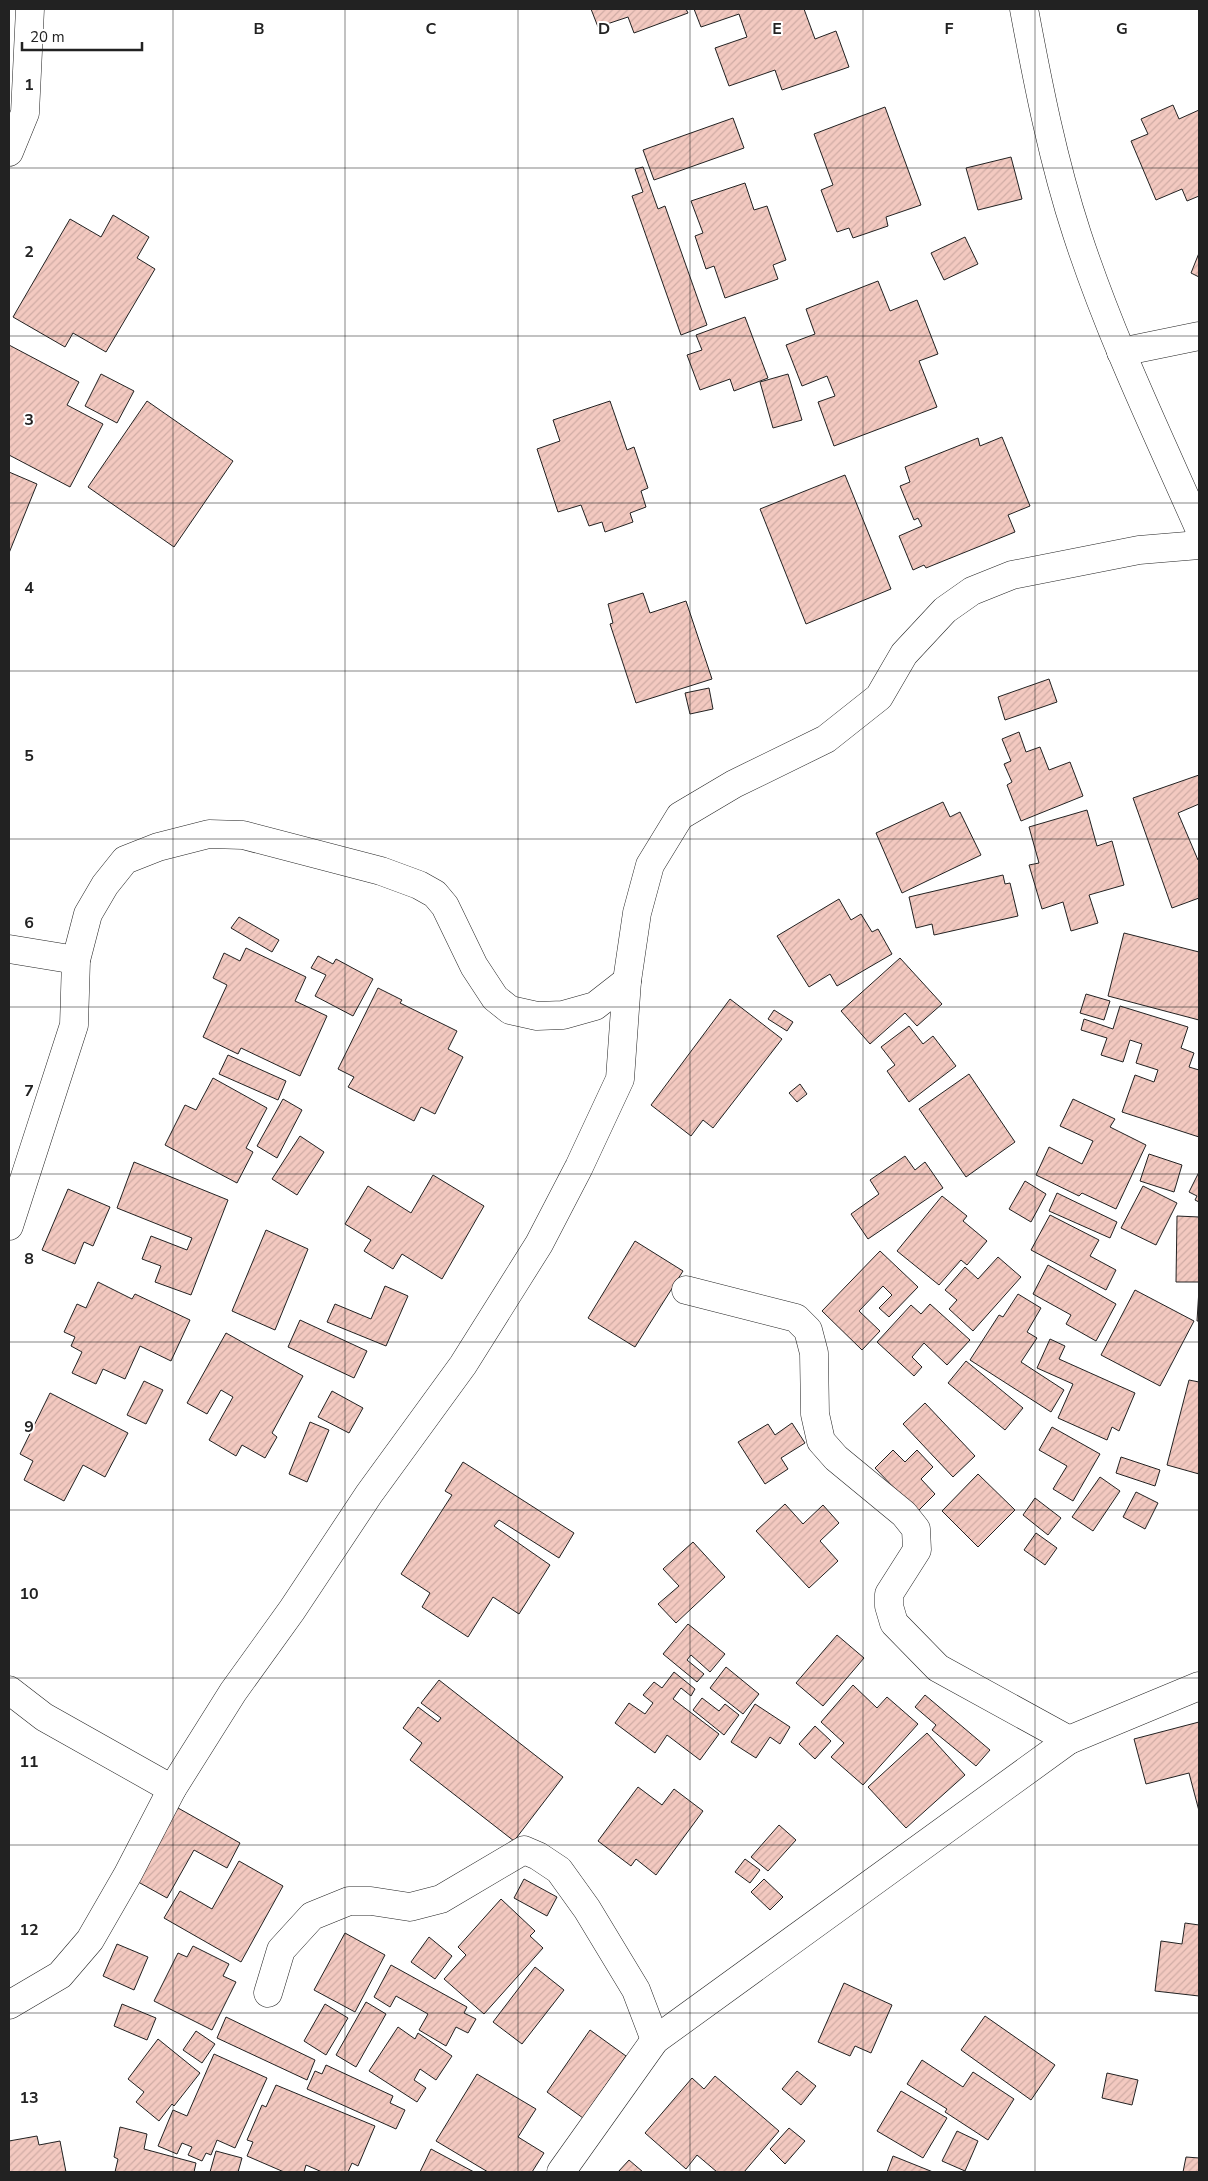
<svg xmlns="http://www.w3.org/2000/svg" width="1208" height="2181" font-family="'Nunito Sans',sans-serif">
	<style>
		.building { fill: url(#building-hatch); stroke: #222 }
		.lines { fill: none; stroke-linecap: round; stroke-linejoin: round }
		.minor-casing { stroke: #222; stroke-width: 29 }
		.minor { stroke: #fff; stroke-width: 28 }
		.grid { fill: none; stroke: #222; stroke-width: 1; stroke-opacity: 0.55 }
		.grid-label { font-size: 16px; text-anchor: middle; font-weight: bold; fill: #222; stroke: #fff; stroke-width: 4; stroke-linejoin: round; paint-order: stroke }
	</style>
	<defs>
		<pattern id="building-hatch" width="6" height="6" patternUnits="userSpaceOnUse" patternTransform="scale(1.25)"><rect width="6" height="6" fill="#f3c9c0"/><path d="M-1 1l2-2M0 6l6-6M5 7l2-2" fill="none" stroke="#d0aca5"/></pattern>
	</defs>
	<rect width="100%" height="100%" fill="#fff"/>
	<g class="building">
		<path d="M591,9h95l2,4 -54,20 -6,-16 -30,10z"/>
		<path d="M694,9h110l11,30 21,-8 13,36 -67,23 -7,-20 -46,16 -14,-38 32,-11 -8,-23 -38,13z"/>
		<path d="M1173,105l6,14 20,-9v86l-12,5 -5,-12 -26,11 -25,-59 17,-7 -7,-15z"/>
		<path d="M885,107l36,98 -35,12 2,9 -35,12 -4,-10 -12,4 -16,-42 12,-5 -19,-51z"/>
		<path d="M733,118l11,30 -90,32 -11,-30z"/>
		<path d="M1011,157l11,42 -44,11 -12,-42z"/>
		<path d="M643,167l15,42 7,-3 42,119 -26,10 -49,-139 11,-4 -8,-23z"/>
		<path d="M745,183l9,27 13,-4 19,54 -13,5 5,14 -53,19 -11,-32 -8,3 -11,-33 8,-3 -12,-32z"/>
		<path d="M113,215l36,22 -12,21 18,11 -49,83 -33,-19 -8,14 -52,-30 57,-98 31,18z"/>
		<path d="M965,237l13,27 -34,16 -13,-27z"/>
		<path d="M1199,253v24l-8,-4z"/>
		<path d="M878,281l12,30 27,-11 21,54 -19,7 18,46 -103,39 -16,-44 17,-6 -8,-20 -25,10 -16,-41 29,-11 -9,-25z"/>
		<path d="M745,317l23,61 -34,13 -4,-12 -30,11 -13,-35 15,-5 -6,-15z"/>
		<path d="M9,345l70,37 -12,23 36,19 -33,63 -61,-32z"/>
		<path d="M101,374l33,17 -17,32 -32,-17z"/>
		<path d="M788,374l14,46 -29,8 -13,-46z"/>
		<path d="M147,401l86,60 -59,86 -86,-60z"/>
		<path d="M610,401l17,49 7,-3 14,41 -7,3 5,16 -16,6 3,9 -28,10 -3,-10 -13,4 -8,-21 -23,7 -21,-63 23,-8 -7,-21z"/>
		<path d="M1002,437l28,69 -22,9 7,17 -89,36 -2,-3 -11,5 -14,-34 23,-10 -4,-8 -4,2 -14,-34 10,-4 -5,-15 73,-29 2,8z"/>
		<path d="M9,472l28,12 -28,69z"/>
		<path d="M845,475l46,114 -85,35 -46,-115z"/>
		<path d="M643,593l7,20 36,-12 26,78 -76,24 -26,-79 3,-1 -5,-19z"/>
		<path d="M1049,679l8,23 -52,18 -7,-23z"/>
		<path d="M709,688l4,21 -23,5 -5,-21z"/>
		<path d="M1019,732l7,20 14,-5 9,23 21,-8 13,34 -62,25 -14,-36 5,-3 -8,-18 7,-3 -9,-22z"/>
		<path d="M1199,775v29l-21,9 20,47h1v38l-27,10 -39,-110z"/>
		<path d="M943,802l7,15 10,-5 21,43 -79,38 -26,-60z"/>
		<path d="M1087,810l10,36 15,-5 12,44 -35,10 9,28 -27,8 -8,-29 -21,7 -13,-44 10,-2 -10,-36z"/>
		<path d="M1003,875l2,9 5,-1 8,33 -84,19 -2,-11 -16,4 -7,-31z"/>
		<path d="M839,899l12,21 10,-6 11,18 6,-3 14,25 -55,32 -7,-12 -21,13 -32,-51z"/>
		<path d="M239,917l40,23 -7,12 -41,-24z"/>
		<path d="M1124,933l75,19v68l-91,-24z"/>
		<path d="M246,948l60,29 -11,24 32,15 -27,60 -59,-28 -3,6 -35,-17 24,-52 -14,-7 11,-25 16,8z"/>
		<path d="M318,956l15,8 3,-5 37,20 -20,37 -38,-20 11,-21 -15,-7z"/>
		<path d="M900,958l42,46 -25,22 -12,-13 -35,31 -29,-33z"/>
		<path d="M378,988l24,12 -2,3 57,28 -9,18 15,8 -28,57 -14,-7 -7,14 -66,-34 6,-10 -16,-8z"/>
		<path d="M1086,994l24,7 -6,19 -24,-7z"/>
		<path d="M730,999l52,40 -69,89 -10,-8 -12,16 -40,-31z"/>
		<path d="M1120,1006l68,21 -7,21 13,5 -5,14 10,3v67l-77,-25 13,-37 19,7 4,-12 -22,-7 6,-19 -12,-4 -7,22 -22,-7 6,-17 -26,-8 3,-11 29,10z"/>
		<path d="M774,1010l19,12 -6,9 -19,-12z"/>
		<path d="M909,1026l14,18 10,-8 23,30 -47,36 -22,-31 8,-6 -14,-18z"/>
		<path d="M228,1055l58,26 -8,19 -59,-26z"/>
		<path d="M969,1074l46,68 -49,35 -47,-68z"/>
		<path d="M213,1078l54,30 -21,40 7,4 -16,31 -72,-38 20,-40 11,5z"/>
		<path d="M800,1084l7,10 -10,8 -8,-9z"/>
		<path d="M283,1099l19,11 -25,48 -20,-12z"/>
		<path d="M1073,1099l42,20 -5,8 36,18 -30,64 -34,-16 -3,3 -43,-21 13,-28 33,17 11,-23 -33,-15z"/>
		<path d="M300,1136l24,16 -27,43 -25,-16z"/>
		<path d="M1149,1154l33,11 -8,27 -34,-11z"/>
		<path d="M905,1156l10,14 10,-8 18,26 -75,51 -17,-25 28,-20 -9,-14z"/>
		<path d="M134,1162l94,38 -37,95 -36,-13 6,-16 -19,-7 9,-23 36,14 5,-12 -75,-30z"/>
		<path d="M1199,1172v30l-4,-2 2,-4 -8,-4z"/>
		<path d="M433,1175l51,31 -42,73 -40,-25 -9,15 -29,-18 7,-11 -26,-16 23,-38 43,27z"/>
		<path d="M1025,1181l21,13 -15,28 -22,-13z"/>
		<path d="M1143,1186l34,17 -21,42 -35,-17z"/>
		<path d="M68,1189l42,18 -17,39 -9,-4 -9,22 -33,-14z"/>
		<path d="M1057,1193l60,29 -7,16 -61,-27z"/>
		<path d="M942,1196l25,20 -4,5 24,20 -20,24 -6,-5 -22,25 -42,-34z"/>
		<path d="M1050,1215l49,25 -9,16 26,14 -10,20 -75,-40z"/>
		<path d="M1177,1216l22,1v65h-23z"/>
		<path d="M266,1230l42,19 -33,81 -43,-19z"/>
		<path d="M635,1241l48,30 -48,76 -47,-29z"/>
		<path d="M880,1251l38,36 -29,30 -10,-9 13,-13 -9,-9 -24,25 21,20 -18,19 -40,-39z"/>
		<path d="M998,1257l23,20 -48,54 -24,-22 8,-9 -12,-10 20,-23 13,12z"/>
		<path d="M1048,1265l68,39 -20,37 -30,-17 5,-9 -38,-21z"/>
		<path d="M98,1282l34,17 3,-5 55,26 -19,41 -31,-15 -15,33 -22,-10 -7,15 -24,-11 10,-21 -11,-6 4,-9 -11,-5 13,-28 9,4z"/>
		<path d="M385,1286l23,10 -22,50 -59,-24 8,-18 36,15z"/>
		<path d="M1199,1289v32h-2z"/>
		<path d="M1135,1290l59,31 -34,65 -59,-31z"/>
		<path d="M1018,1294l23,14 -14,24 10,6 -16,24 43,28 -13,22 -81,-52 29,-45 4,2z"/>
		<path d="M930,1304l40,36 -23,25 -23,-22 -12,14 10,10 -8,9 -37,-34 34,-37 10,9z"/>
		<path d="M300,1320l67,31 -13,27 -66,-31z"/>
		<path d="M226,1333l77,43 -31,57 5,4 -12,21 -23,-13 -6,11 -27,-16 24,-43 -12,-7 -14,24 -20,-11z"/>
		<path d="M1050,1339l15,7 -6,13 76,34 -16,38 -7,-4 -5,13 -49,-22 15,-34 -36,-16z"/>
		<path d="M966,1361l57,47 -18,22 -57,-47z"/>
		<path d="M1189,1380l10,2v92l-32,-9z"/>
		<path d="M144,1381l19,9 -17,34 -19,-9z"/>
		<path d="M332,1391l31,17 -14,25 -31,-16z"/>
		<path d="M50,1393l78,40 -23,44 -22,-12 -19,36 -40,-21 9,-19 -13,-7z"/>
		<path d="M925,1403l50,53 -22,21 -50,-53z"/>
		<path d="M310,1422l19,8 -22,52 -18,-8z"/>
		<path d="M792,1423l13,20 -24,15 7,11 -23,15 -27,-42 30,-18 7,11z"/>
		<path d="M1052,1427l48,27 -27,47 -20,-12 14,-23 -28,-16z"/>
		<path d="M893,1450l12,12 12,-12 16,17 -12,12 14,15 -18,18 -42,-44z"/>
		<path d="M1121,1457l39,13 -5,16 -39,-13z"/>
		<path d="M463,1462l111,71 -15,25 -60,-38 -5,6 56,39 -31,49 -26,-17 -25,40 -46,-30 8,-14 -29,-19 51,-79 -7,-4z"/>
		<path d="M978,1474l37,36 -37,37 -36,-36z"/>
		<path d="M1100,1477l20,14 -27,40 -21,-14z"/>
		<path d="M1136,1492l22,11 -13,26 -22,-12z"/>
		<path d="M1035,1498l26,20 -13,17 -25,-20z"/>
		<path d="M785,1504l18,20 20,-19 16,18 -19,18 18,20 -29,27 -53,-57z"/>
		<path d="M1036,1533l21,15 -12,17 -21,-15z"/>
		<path d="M693,1542l32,35 -49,46 -18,-19 21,-18 -16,-17z"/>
		<path d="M688,1624l37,30 -15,18 -19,-17 -4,5 17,14 -7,8 -34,-28z"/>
		<path d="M837,1635l27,23 -41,48 -27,-23z"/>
		<path d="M726,1667l33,27 -16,20 -33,-26z"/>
		<path d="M674,1672l21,17 -4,7 -10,-8 -8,11 46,35 -19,26 -33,-25 -12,18 -40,-30 14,-20 16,11 8,-11 -10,-8 11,-13 8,6z"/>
		<path d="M439,1680l124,97 -49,64 -104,-81 12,-17 -19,-15 15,-21 20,15 3,-4 -20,-15z"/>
		<path d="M853,1685l24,23 10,-11 31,27 -55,61 -32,-28 13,-14 -23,-21z"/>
		<path d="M925,1695l65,55 -14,16 -44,-36 4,-5 -21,-18z"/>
		<path d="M702,1698l17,13 6,-7 14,11 -15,20 -31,-25z"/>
		<path d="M755,1704l35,23 -10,17 -10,-7 -14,21 -25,-16z"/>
		<path d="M1199,1722v89l-10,-38 -43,11 -12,-45z"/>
		<path d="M815,1726l16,15 -16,18 -16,-15z"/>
		<path d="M927,1733l38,42 -59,53 -38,-41z"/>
		<path d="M638,1787l24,18 12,-16 29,22 -47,64 -20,-16 -5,7 -33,-25z"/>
		<path d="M171,1804l69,39 -13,25 -33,-18 -27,48 -36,-20z"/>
		<path d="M779,1825l17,15 -28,31 -17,-14z"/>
		<path d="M745,1859l15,11 -10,13 -15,-11z"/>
		<path d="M239,1861l44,25 -42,76 -77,-44 16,-27 32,18z"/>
		<path d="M524,1879l33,18 -10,19 -33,-18z"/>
		<path d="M764,1879l19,18 -13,13 -19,-18z"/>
		<path d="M501,1899l34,32 -5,5 13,12 -59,66 -40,-35 22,-24 -8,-8z"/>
		<path d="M1185,1923l14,2v71l-44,-5 6,-50 21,3z"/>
		<path d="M345,1933l40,22 -30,57 -41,-22z"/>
		<path d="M429,1937l23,19 -17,23 -24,-17z"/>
		<path d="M117,1944l31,13 -14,33 -31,-14z"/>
		<path d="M193,1946l36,18 -6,12 13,6 -24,48 -58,-29 24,-48 9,4z"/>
		<path d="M391,1965l76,42 -3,6 12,6 -8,14 -12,-6 -10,19 -27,-16 9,-16 -32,-18 -6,11 -16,-10z"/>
		<path d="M535,1967l29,23 -42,54 -29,-22z"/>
		<path d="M844,1983l48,22 -21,48 -16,-7 -5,10 -32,-14z"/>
		<path d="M366,2002l20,12 -30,53 -20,-12z"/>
		<path d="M122,2004l34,14 -9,22 -33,-14z"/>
		<path d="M325,2004l23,14 -22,37 -22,-14z"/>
		<path d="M985,2016l70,49 -24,35 -70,-50z"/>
		<path d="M226,2017l89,43 -8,20 -90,-42z"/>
		<path d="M398,2027l17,12 3,-6 34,23 -16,24 -16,-11 -6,11 12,8 -9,14 -48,-31z"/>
		<path d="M590,2030l36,26 -43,62 -36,-26z"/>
		<path d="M196,2031l19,13 -13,19 -19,-13z"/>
		<path d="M158,2039l42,34 -26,33 -2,-2 -13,17 -23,-19 8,-10 -16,-13z"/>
		<path d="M214,2054l53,24 -32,70 -18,-8 -6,15 -5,-2 -4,8 -14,-6 4,-8 -10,-4 -5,11 -19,-8 15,-36 14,6z"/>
		<path d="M922,2060l41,27 10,-15 41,27 -26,41 -43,-28 2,-3 -40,-25z"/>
		<path d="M326,2065l67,31 -3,7 15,7 -9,19 -89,-40 8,-18 7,3z"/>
		<path d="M797,2071l19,15 -15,19 -19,-16z"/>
		<path d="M1107,2073l31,7 -6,25 -30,-7z"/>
		<path d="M477,2074l59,35 -18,28 26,16 -12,19h-44l-52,-31z"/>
		<path d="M715,2076l64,55 -35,41h-27l-20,-17 -11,14 -41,-36 47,-55 12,11z"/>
		<path d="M276,2085l99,41 -17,40 -6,-3 -4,9h-26l-16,-7 -2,7h-20l-37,-16 6,-14 -6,-2 15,-35 4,2z"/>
		<path d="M901,2091l46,27 -24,40 -46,-27z"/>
		<path d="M120,2127l27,7 -3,15 52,14 -2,9h-79l3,-13 -4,-2z"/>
		<path d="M789,2128l16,13 -20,23 -15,-15z"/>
		<path d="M957,2131l21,10 -13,30 -23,-10z"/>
		<path d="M37,2136l2,9 21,-4 6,31h-57v-31z"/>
		<path d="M431,2149l43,23h-54z"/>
		<path d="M216,2151l26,7 -4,14h-28z"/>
		<path d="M893,2156l40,16h-46z"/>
		<path d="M1186,2157l13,1v14h-16z"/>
		<path d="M629,2160l14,12h-25z"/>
	</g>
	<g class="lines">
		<defs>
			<g id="minor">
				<path d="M1024,9c14,75 29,152 53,225 33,101 79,197 122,294"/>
				<path d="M9,152l16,-39 5,-104"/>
				<path d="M1121,352l78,-16"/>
				<path d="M9,949l67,11"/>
				<path d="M9,1226l65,-201 2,-65 12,-46 17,-29 20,-25 33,-13 51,-13 34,1 138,36 38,14 16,9 10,12 29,60 21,32 15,12 27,6 26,-1 32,-9 32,-25"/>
				<path d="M686,1290l110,28 12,12 6,23 1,61 6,27 15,17 68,56 12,15 1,21 -28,44v12l5,17 44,45 131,72"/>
				<path d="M9,1690l35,27 128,72"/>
				<path d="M268,1993l13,-43 31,-34 37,-15h22l39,6 31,-8 83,-49 14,6 21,14 28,39 49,81 19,50"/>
				<path d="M9,2005l51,-30 30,-35 38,-66 44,-85 61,-97 59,-82 77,-116 94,-129 76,-121 40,-77 41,-88 7,-98 10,-68 13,-48 30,-49 54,-32 92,-45 53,-42 25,-43 41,-44 27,-19 40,-16 127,-25 60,-5"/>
				<path d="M561,2172l94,-132 414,-300 130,-54"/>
			</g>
		</defs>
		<use href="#minor" class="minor-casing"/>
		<use href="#minor" class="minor"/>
	</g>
	<path class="grid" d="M173,9v2163M345,9v2163M518,9v2163M690,9v2163M863,9v2163M1035,9v2163M9,168h1190M9,336h1190M9,503h1190M9,671h1190M9,839h1190M9,1007h1190M9,1174h1190M9,1342h1190M9,1510h1190M9,1678h1190M9,1845h1190M9,2013h1190"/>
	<g class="grid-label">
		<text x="259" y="34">B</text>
		<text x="431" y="34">C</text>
		<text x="604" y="34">D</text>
		<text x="777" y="34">E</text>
		<text x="949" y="34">F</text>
		<text x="1122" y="34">G</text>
		<text x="29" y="90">1</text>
		<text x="29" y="257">2</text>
		<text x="29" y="425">3</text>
		<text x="29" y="593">4</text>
		<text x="29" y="761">5</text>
		<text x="29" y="928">6</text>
		<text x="29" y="1096">7</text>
		<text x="29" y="1264">8</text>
		<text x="29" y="1432">9</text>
		<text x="29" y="1599">10</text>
		<text x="29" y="1767">11</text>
		<text x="29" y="1935">12</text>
		<text x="29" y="2103">13</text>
	</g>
	<rect width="1208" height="2181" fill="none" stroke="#222222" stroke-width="20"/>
	<path d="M22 42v8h120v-8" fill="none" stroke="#222222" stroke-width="2.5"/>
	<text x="30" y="42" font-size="15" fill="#222222" stroke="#ffffff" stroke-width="4" paint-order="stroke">20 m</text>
</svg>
